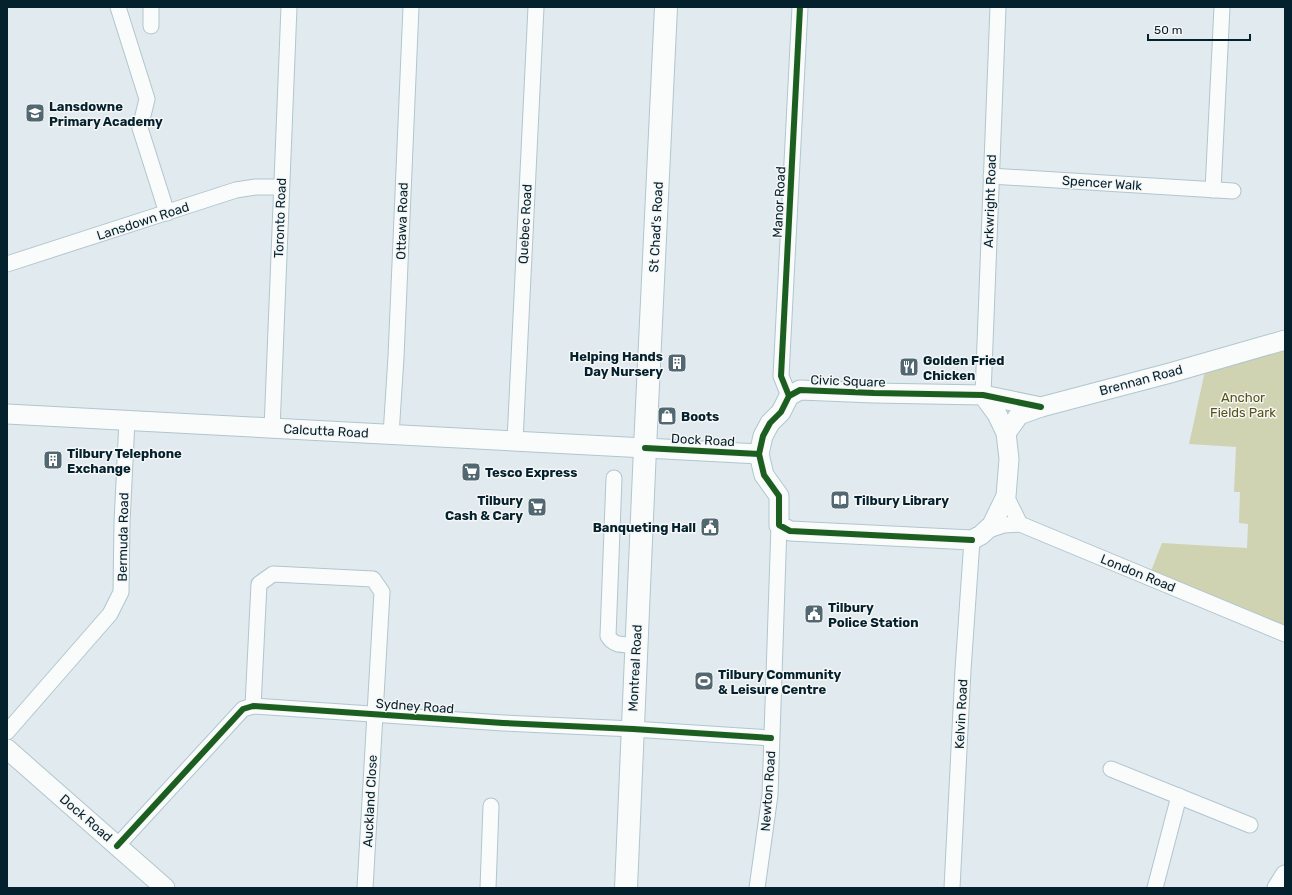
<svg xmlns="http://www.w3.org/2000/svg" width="1292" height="895" font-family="Rubik,sans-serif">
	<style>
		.green { fill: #d0d3b1 }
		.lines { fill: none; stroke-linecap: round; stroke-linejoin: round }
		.minor-casing { stroke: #b0c6cf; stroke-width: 17 }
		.tertiary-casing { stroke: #b0c6cf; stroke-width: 21 }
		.primary-casing { stroke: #b0c6cf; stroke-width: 24 }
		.minor { stroke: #fafcfc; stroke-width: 15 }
		.tertiary { stroke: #fafcfc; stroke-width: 19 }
		.primary { stroke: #fafcfc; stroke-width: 22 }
		.cycleway-casing { stroke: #f6f6f6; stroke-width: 8 }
		.cycleway { stroke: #1b5e20; stroke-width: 6 }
		.labels { text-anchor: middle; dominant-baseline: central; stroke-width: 3; stroke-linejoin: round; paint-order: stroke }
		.poi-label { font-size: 13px; font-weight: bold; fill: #03222e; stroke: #f6f6f6; text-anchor: start }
		.street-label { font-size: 13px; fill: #03222e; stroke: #f6f6f6 }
		.park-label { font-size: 13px; fill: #555317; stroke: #f6f6f6 }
	</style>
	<rect width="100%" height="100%" fill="#e1eaee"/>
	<path class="green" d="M1285,350v277l-134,-56 11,-28 85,5 1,-24 -9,-1 1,-31h-6l2,-45 -47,-3 16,-73z"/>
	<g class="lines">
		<defs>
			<g id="minor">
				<path d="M118,7l29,92 -7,29 27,85"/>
				<path d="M151,7v19"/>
				<path d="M991,176l242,15"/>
				<path d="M1213,190l9,-183"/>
				<path d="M7,264l229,-74 20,-3h25"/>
				<path d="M983,395l15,-388"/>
				<path d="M789,396l-8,-20 19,-369"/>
				<path d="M272,429l17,-422"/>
				<path d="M391,435l5,-78 15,-350"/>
				<path d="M515,441l21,-434"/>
				<path d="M614,478l-6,158c6,11 17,8 28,9"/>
				<path d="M1006,496l14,28 265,110"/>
				<path d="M986,531l18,-6 16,-1"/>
				<path d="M253,706l6,-122 14,-10 100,5 9,13 -17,296"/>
				<path d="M7,732l103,-118 11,-22 1,-69 5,-103"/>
				<path d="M1111,769l139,56"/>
				<path d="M117,846l126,-137 10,-3 250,17 130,6 138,9"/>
				<path d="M488,888l3,-82"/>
				<path d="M757,888l13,-93 9,-270"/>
				<path d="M952,888l11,-218 9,-130"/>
				<path d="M1155,888l24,-92"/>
			</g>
			<g id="tertiary">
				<path d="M983,395l14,19 9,19 3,26 -3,37 -14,29 -11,10 -9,5 -182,-9 -11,-6v-29l-15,-21 -5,-21 4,-18 7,-13 11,-11 8,-16 11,-6 74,3 109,2 58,12"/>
				<path d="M7,414l752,40"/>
				<path d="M1006,433l13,-18 22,-8 129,-34 115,-33"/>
				<path d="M7,749l158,139"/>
				<path d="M1277,888l8,-13"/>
			</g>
			<path id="primary" d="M626,888l19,-440 21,-441"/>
		</defs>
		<use href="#minor" class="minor-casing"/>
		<use href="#tertiary" class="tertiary-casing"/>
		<use href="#primary" class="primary-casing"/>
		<use href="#minor" class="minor"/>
		<use href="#tertiary" class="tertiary"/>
		<use href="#primary" class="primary"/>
		<defs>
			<g id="cycleway">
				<path d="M789,396l-8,-20 19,-369"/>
				<path d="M645,448l114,6"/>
				<path d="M972,540l-182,-9 -11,-6v-29l-15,-21 -5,-21 4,-18 7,-13 11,-11 8,-16 11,-6 74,3 109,2 58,12"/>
				<path d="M117,846l126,-137 10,-3 250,17 130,6 138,9"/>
			</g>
		</defs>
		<use href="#cycleway" class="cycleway-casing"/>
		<use href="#cycleway" class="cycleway"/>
	</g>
	<defs>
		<symbol id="school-square" viewBox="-11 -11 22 22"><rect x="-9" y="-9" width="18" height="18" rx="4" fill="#516871" stroke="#f6f6f6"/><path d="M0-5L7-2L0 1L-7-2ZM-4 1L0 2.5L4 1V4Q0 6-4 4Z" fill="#fff"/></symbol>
		<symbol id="building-square" viewBox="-11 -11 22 22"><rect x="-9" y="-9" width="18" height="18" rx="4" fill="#516871" stroke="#f6f6f6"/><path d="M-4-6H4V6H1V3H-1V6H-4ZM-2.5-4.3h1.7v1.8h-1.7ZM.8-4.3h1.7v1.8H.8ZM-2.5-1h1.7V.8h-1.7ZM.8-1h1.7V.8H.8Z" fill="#fff"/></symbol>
		<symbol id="restaurant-square" viewBox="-11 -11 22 22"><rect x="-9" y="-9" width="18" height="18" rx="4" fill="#516871" stroke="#f6f6f6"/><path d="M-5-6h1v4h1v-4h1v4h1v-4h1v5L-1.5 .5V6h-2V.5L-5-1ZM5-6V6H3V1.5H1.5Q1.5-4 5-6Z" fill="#fff"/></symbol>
		<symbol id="shop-square" viewBox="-11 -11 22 22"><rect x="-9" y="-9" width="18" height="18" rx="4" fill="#516871" stroke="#f6f6f6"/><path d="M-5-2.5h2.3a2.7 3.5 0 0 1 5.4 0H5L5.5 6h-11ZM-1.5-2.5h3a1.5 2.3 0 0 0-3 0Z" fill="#fff"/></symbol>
		<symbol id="supermarket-square" viewBox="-11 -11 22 22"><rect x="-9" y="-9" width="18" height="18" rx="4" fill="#516871" stroke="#f6f6f6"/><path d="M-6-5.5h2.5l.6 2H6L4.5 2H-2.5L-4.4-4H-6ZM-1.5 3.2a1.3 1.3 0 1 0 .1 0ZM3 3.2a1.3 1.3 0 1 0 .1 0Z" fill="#fff"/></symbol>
		<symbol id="library-square" viewBox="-11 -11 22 22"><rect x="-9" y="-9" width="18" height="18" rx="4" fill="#516871" stroke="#f6f6f6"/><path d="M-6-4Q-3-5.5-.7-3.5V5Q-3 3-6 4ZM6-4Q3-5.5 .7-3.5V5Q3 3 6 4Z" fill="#fff"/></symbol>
		<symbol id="civic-square" viewBox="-11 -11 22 22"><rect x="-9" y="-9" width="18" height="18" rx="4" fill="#516871" stroke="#f6f6f6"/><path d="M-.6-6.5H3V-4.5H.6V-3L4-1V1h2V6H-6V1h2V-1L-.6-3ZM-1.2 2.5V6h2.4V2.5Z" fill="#fff"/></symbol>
		<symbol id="stadium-square" viewBox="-11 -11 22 22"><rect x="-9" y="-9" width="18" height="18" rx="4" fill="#516871" stroke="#f6f6f6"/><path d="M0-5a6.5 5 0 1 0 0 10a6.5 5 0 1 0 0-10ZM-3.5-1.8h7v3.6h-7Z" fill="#fff"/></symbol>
	</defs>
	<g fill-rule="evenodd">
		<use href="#school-square" x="24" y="102" width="22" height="22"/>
		<use href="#building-square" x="666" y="352" width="22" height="22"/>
		<use href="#restaurant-square" x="898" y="356" width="22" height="22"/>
		<use href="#shop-square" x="656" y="405" width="22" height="22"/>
		<use href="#building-square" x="42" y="449" width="22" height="22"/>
		<use href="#supermarket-square" x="460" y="461" width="22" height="22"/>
		<use href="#library-square" x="829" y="489" width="22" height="22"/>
		<use href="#supermarket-square" x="526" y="496" width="22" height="22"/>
		<use href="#civic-square" x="699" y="516" width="22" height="22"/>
		<use href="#civic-square" x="803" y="603" width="22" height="22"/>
		<use href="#stadium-square" x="693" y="670" width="22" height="22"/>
	</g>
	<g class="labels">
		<g class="poi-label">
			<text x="49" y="106">Lansdowne<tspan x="49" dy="15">Primary Academy</tspan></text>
			<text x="663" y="356" text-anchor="end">Helping Hands<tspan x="663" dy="15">Day Nursery</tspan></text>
			<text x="923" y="360">Golden Fried<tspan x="923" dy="15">Chicken</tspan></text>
			<text x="681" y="416">Boots</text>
			<text x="67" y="453">Tilbury Telephone<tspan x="67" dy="15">Exchange</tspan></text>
			<text x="485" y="472">Tesco Express</text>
			<text x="523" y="500" text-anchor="end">Tilbury<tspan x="523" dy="15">Cash &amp; Cary</tspan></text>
			<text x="854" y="500">Tilbury Library</text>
			<text x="696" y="527" text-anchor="end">Banqueting Hall</text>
			<text x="828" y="607">Tilbury<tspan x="828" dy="15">Police Station</tspan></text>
			<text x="718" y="674">Tilbury Community<tspan x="718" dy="15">&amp; Leisure Centre</tspan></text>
		</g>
		<g class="street-label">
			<text transform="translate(1102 183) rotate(4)">Spencer Walk</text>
			<text transform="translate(990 201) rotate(-88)">Arkwright Road</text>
			<text transform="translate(779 202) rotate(-87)">Manor Road</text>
			<text transform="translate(280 218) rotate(-88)">Toronto Road</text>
			<text transform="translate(143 221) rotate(-18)">Lansdown Road</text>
			<text transform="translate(402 221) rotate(-88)">Ottawa Road</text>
			<text transform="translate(525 224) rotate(-87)">Quebec Road</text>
			<text transform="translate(656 227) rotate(-87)">St Chad's Road</text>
			<text transform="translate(1141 380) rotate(-15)">Brennan Road</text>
			<text transform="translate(848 381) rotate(2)">Civic Square</text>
			<text transform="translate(326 431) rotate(3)">Calcutta Road</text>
			<text transform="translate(703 440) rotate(3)">Dock Road</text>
			<text transform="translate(123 537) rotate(-89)">Bermuda Road</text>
			<text transform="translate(1138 573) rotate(22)">London Road</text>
			<text transform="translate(635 668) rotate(-87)">Montreal Road</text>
			<text transform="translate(415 706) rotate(4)">Sydney Road</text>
			<text transform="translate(961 714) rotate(-87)">Kelvin Road</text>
			<text transform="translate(768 791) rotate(-86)">Newton Road</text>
			<text transform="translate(370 801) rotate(-87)">Auckland Close</text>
			<text transform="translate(86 818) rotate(41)">Dock Road</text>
		</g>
		<g class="park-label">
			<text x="1243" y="397">Anchor<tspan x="1243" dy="15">Fields Park</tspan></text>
		</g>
	</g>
	<rect width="1292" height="895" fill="none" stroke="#03222e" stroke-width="16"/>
	<path d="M1148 34v6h102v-6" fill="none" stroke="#03222e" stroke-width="2"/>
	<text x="1154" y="34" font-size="12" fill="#03222e" stroke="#f6f6f6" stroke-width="3" paint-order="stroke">50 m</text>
</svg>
